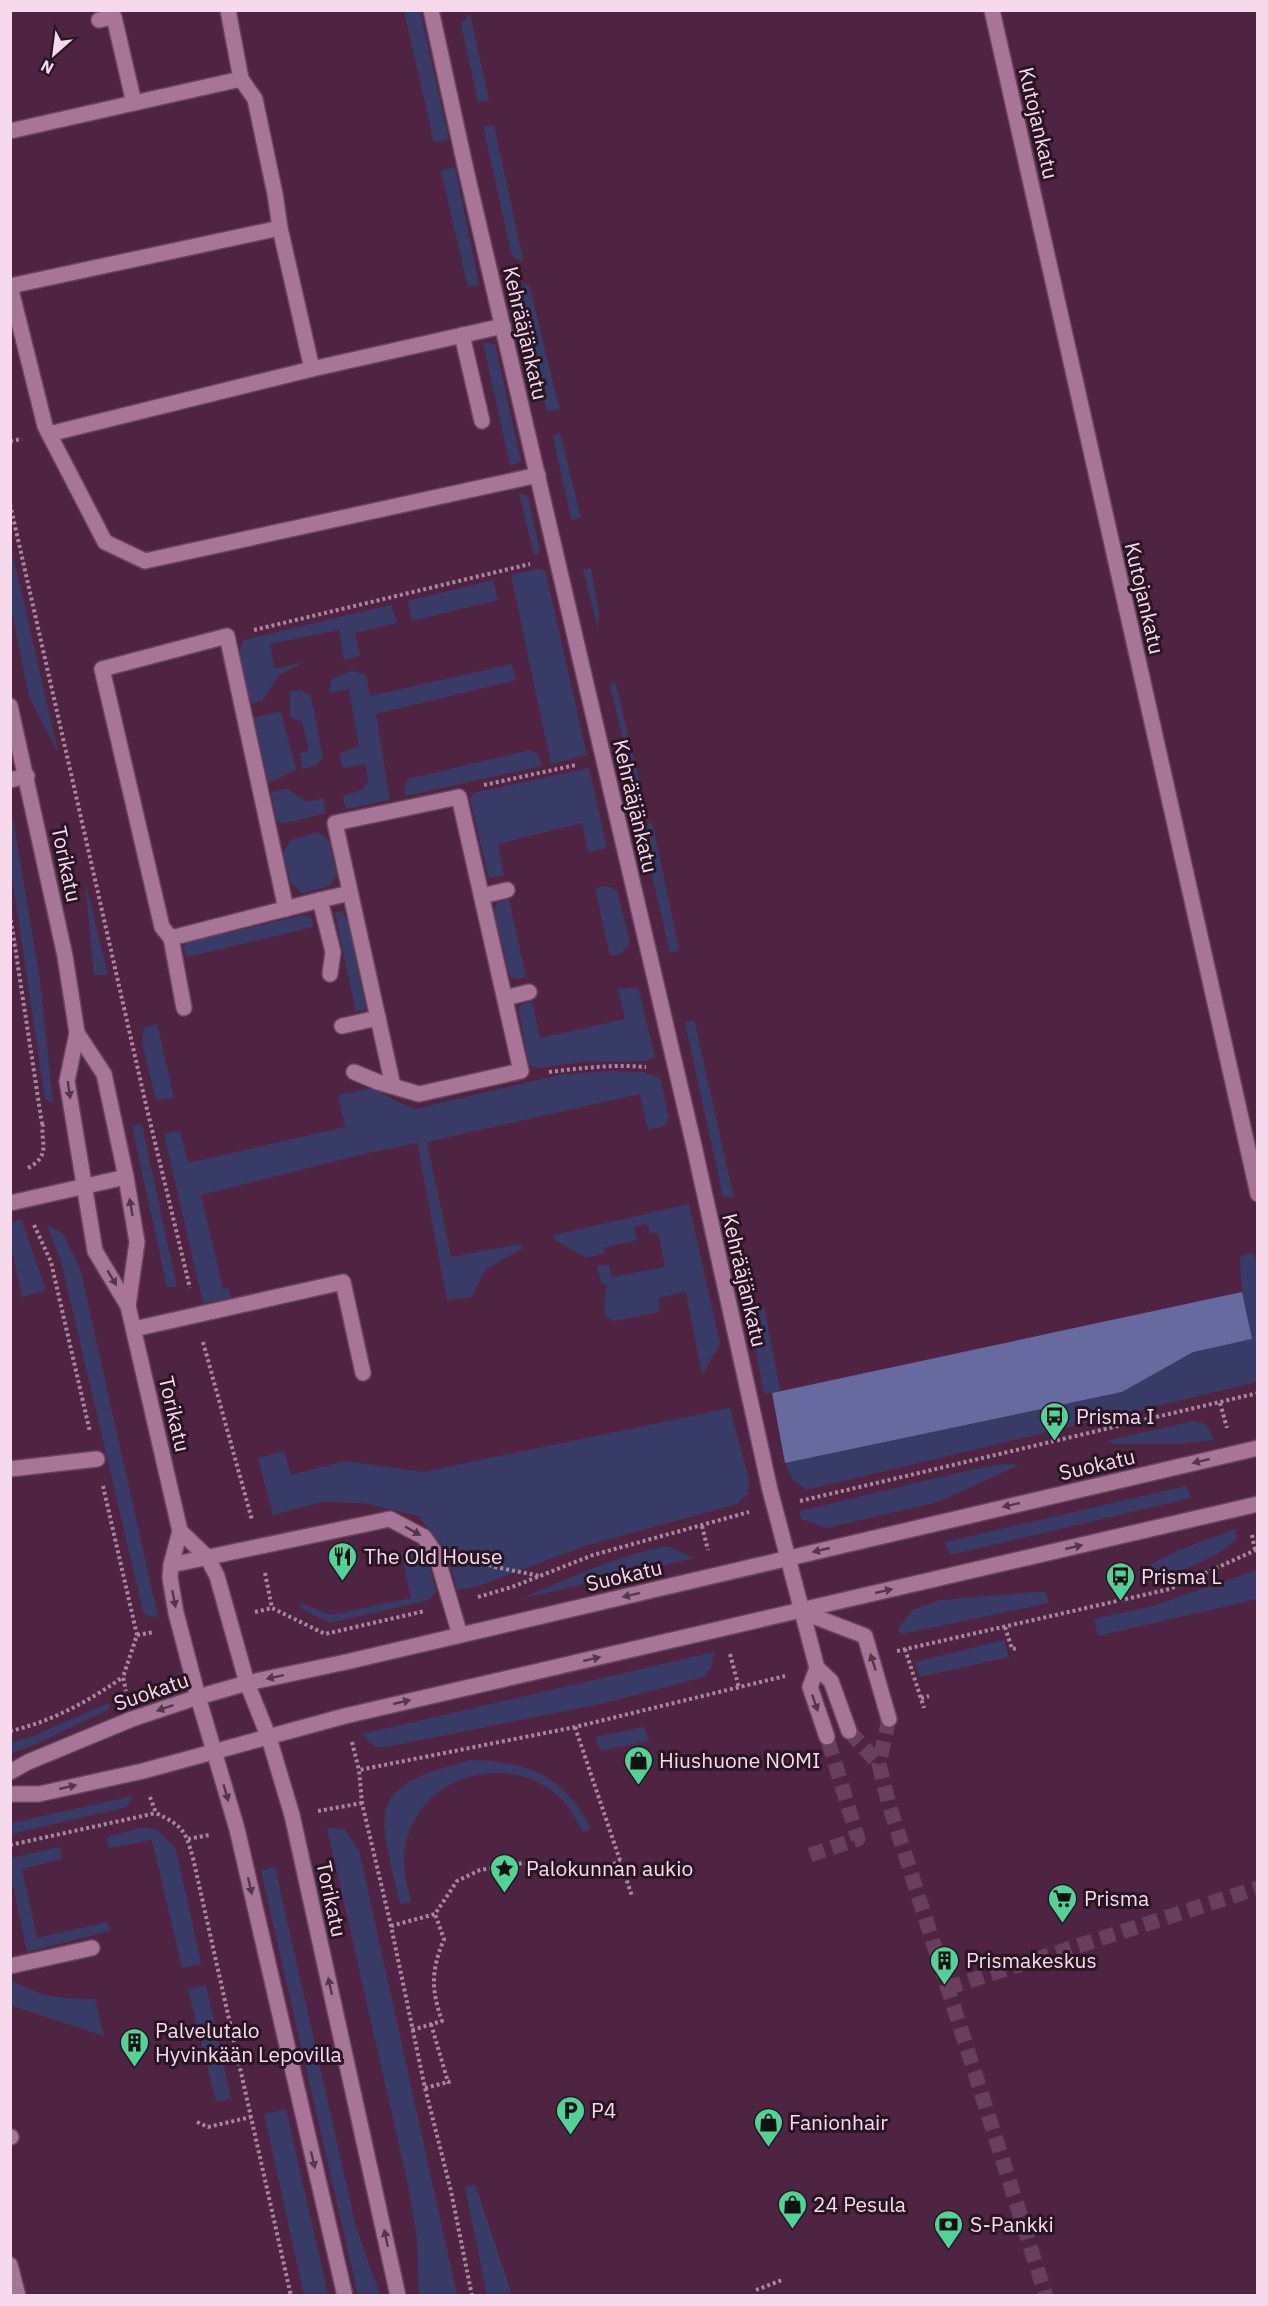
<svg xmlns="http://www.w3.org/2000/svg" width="1268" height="2306" font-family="'IBM Plex Sans',sans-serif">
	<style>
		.green { fill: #393b67 }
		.forest { fill: #666a9e }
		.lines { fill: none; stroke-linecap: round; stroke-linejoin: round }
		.minor-tunnel { stroke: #683f5c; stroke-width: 15; stroke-dasharray: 15 8; stroke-linecap: butt }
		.minor-casing { stroke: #6a445f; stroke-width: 18 }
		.path { stroke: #a9869e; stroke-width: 4; stroke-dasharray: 3 3; stroke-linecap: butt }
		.minor { stroke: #a77596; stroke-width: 15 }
		.oneway { fill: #55374b }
		.labels { text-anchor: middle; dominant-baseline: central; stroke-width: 6; stroke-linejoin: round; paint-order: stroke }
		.street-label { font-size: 21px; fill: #f6daec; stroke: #291523 }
		.poi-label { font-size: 21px; fill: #f6daec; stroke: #291523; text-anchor: start }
	</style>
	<rect width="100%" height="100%" fill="#4f2442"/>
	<g class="green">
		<path d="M404,11h16l29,129 -15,2z"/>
		<path d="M470,14l19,86 -11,2 -17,-78z"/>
		<path d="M483,126h11l30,137 -12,-7z"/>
		<path d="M455,167l24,118 -11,2 -27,-116z"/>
		<path d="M529,284l31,126 -13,1 -30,-123z"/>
		<path d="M483,343l12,1 26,118 -11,3z"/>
		<path d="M560,432l21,86 -10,1 -18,-83z"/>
		<path d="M519,493l9,3 12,56 -6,3z"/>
		<path d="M11,547l47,205 -28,-53 -5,-22 -14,-70z"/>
		<path d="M536,569l9,1 42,185 -36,9 -40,-189z"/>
		<path d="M583,569h8l8,42 -1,18z"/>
		<path d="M493,580l5,20 -86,21 -4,-20z"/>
		<path d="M391,605l6,18 -42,10 5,23 -16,4 -5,-30 -69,14 5,25 29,-7 -25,13 -17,26 -12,3c-6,-21 -18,-45 -6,-64z"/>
		<path d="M512,664l4,16 -140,34 14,86 -44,9 -3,-13 21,-7 4,-7 -2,-18 -23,4 -4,-14 20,-8 -10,-57 -20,4 3,-15 20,-7 14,4 4,21z"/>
		<path d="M615,681l28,115 -6,3 -27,-114z"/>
		<path d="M300,690l11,6 12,61 -8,9 -13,3 -2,-15 9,-4 -7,-28 -12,-5v-26z"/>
		<path d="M281,712l15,58 -28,13 -14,-66z"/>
		<path d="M530,750l8,4 4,12 -136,30 -2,-9 4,-8z"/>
		<path d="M589,768l18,80 -19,4 -6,-29 -84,21 6,32 -15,2 -19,-79 3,-6z"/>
		<path d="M287,789l20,13 16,-4 3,15 -43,11 -6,-4 -6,-28z"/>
		<path d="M10,819h3l27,162 13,122 -8,-4 -34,-229z"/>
		<path d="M652,821l27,129 -9,3 -28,-122z"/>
		<path d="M318,832l11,9 8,34 -8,11 -26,7 -12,-9 -8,-32 8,-12z"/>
		<path d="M85,881l23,94h-14z"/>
		<path d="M607,886l10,4 13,53 -8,10 -12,3 -15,-68z"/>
		<path d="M509,899l17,78 -9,2 -7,-2 -16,-66 3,-8z"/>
		<path d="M341,911l7,9 18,89 -10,3 -21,-99z"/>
		<path d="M304,915l8,4 1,8 -126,30 -4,-9 5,-6z"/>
		<path d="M638,987l17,70 -8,4 -64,1 -45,6 -9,-3 -10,-54 2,-6 11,-3 8,36 85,-19 -7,-30z"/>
		<path d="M694,1020l40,178 -11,-2 -38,-173z"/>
		<path d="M157,1024l17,74 -18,2 -14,-58 2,-14z"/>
		<path d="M607,1071l37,1 16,6 9,40 -4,8 -17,4 -8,-36 -213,48 24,115 70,-13 1,5 -37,21 -13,27 -25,3 -30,-157 -53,11 -163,41 22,94 6,-1 2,10 -28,5 -39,-169 16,-3 8,32 157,-36 -7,-32 35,-7 19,11 23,10 144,-34z"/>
		<path d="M138,1124l4,1 35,162h-10l-35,-161z"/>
		<path d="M689,1204l31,140 -18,31 -16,-83 -28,6 2,14 -45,9 -9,-4 -2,-10 3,-23 -6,-1 -4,-17 12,-1 3,12 53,-10 -7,-34 -8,1 -3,-10 -13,3 3,13 -33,8 1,5 -19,5 -31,-18 -1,-5z"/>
		<path d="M21,1219l25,71 -24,7 -11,-52v-23z"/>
		<path d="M47,1225l16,9 17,34 78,349 -11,-1 -4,-5 -82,-350z"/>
		<path d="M1254,1253l4,17 -1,112 -451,108 -14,-11 -7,-16 337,-71 71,-41 59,-12 -10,-47 -2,-36z"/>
		<path d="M764,1305l16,86 -16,3 -16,-86z"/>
		<path d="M730,1408l19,72 -1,14 -11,10 -152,42 -109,41 -19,3 -10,-39 -29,-35 -54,-13 -41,-1 -50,13 -15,-57 26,-7 7,24 54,-14 78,11z"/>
		<path d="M1193,1421l13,3 8,16 -36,4h-64l-8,-3z"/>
		<path d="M1003,1464l16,1 -81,37 -111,26 -26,-9 -1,-8 162,-39z"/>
		<path d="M1186,1486l5,12 -241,57 -5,-13z"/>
		<path d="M1235,1529l2,9c-16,20 -70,39 -96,46l-3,-13 39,-20z"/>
		<path d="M667,1546l27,12 -173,41c48,-21 95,-43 146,-53z"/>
		<path d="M412,1551c20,5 19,23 24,41l-7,8 -99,23 -28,-14 -3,-7 32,13 80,-17 -10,-46z"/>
		<path d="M1257,1570v29l-159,37 -4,-17 59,-13z"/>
		<path d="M1037,1592h8l4,11 -147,31 -3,-2 -1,-3 15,-19 27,-10z"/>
		<path d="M1004,1640l5,17 -89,20 -5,-15z"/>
		<path d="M714,1652l-3,16 -7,9 -99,26 -218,44h-12l-13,-13z"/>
		<path d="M109,1703l1,6 -78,37 -21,7v-11l20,-5z"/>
		<path d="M644,1727l5,14 -48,10 -6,-14z"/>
		<path d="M471,1760c58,1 92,16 120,68l-8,4c-6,-11 -11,-22 -20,-31 -44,-48 -130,-32 -153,29 -10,24 -6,48 1,72l-11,2c-21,-94 -38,-116 71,-144z"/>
		<path d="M133,1796l-6,11 -116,27v-11z"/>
		<path d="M140,1828h9l10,3 17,18 25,115 -19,4 -30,-128 -43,8 -2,-11z"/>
		<path d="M327,1828l17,1 15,21 98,445h-38l-2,-58 -10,-57z"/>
		<path d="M60,1847l2,12 -40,10 15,69 70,-16 3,9 -83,21 -16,-76v-18z"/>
		<path d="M275,1867l81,360 24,68h-22l-97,-424z"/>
		<path d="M11,1980c32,18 48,19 84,19l9,37 -91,-30 -2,-2z"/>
		<path d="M206,1985l25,114 -15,3 -28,-113z"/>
		<path d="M286,2109l42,186h-24l-40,-181z"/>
		<path d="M475,2184l37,111h-25l-22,-108z"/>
	</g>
	<path class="forest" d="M1242,1292l10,47 -59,13 -71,40 -337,71 -13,-70z"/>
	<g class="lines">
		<g class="minor-tunnel">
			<path d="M889,1719l-10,45 9,37 158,495"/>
			<path d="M849,1731l30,33"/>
			<path d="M810,1855l48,-16 -31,-102"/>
			<path d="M947,1988l311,-100"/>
		</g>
		<defs>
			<g id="minor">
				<path d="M228,10l13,69 14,20 20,95 5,34 32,141 191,-43"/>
				<path d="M431,10l35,160 228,976 76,344 47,178 14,13 18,50"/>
				<path d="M992,10l266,1184"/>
				<path d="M134,103l107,-24"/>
				<path d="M10,131l124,-28 -20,-86 -15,3"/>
				<path d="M10,286l35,140 4,8 56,108 40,19 393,-86"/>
				<path d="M10,286l270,-58"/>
				<path d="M462,335l20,86"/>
				<path d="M49,434l263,-65"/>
				<path d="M10,706l55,250 12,77 -10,48 28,170 33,55 52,225 -9,34 -1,13 6,35 22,84 39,132 108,467"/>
				<path d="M10,780l17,-4"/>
				<path d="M482,896l25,-6"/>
				<path d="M171,938l-9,-11 -60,-258 125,-33 59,273"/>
				<path d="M330,974l3,-22 -13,-52 30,-7"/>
				<path d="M505,998l24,-6"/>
				<path d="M184,1008l-13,-70 149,-38"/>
				<path d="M342,1026l36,-8"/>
				<path d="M77,1033l27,41 22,103 11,65 -9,64"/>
				<path d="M354,1072l24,10 41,12 102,-23 -62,-274 -124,26 58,263"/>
				<path d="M10,1203l116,-26"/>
				<path d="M134,1329l209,-47 20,91"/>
				<path d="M10,1469l87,-10"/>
				<path d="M180,1531l27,26 10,19 30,107 22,55 23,77 106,481"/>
				<path d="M171,1565l219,-46 34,18 12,17 24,81"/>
				<path d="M800,1611l65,25 24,83"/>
				<path d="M817,1668l-7,19 17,50"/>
				<path d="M10,1772l18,-10 104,-43 66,-22 49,-14 99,-21 912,-214"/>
				<path d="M10,1794h29l104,-23 202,-55 913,-212"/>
				<path d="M10,1966l82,-18"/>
				<path d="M10,2137h1"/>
				<path d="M10,2265l8,31"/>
			</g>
		</defs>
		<use href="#minor" class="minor-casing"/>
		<g class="path">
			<path d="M10,441l12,-2"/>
			<path d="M10,504l136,601 44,183"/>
			<path d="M254,630l276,-66"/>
			<path d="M484,785l92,-20"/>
			<path d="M10,914l32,210"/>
			<path d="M549,1072c33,-4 64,-8 97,-5"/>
			<path d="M28,1168c24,-13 12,-25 15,-44"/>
			<path d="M34,1225l17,37 39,170"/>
			<path d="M203,1342l49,178"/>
			<path d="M1220,1403l7,25"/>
			<path d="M103,1486l34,149 -14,42 3,14"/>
			<path d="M800,1501l458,-108"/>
			<path d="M702,1526l6,24"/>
			<path d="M1252,1535l3,15"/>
			<path d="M466,1557l29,10 45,9"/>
			<path d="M265,1573l7,35 53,26 100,-23"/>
			<path d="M478,1597l34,-10 81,-32 156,-43"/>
			<path d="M255,1612l17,-4"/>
			<path d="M1005,1627l7,22 6,-1"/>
			<path d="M137,1635l17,-3"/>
			<path d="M905,1649l19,59"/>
			<path d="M897,1651l273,-62 88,-40"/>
			<path d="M730,1654l9,34"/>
			<path d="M921,1698l8,-2"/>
			<path d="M575,1727l57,169"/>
			<path d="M10,1731c41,-9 79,-30 113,-54"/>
			<path d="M352,1742l7,28"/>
			<path d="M150,1797l6,16c26,13 29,16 37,45l98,438"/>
			<path d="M318,1811l44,-8"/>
			<path d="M188,1839l21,-4"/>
			<path d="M10,1845l146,-32"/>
			<path d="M391,1926l44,-12 22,-33 23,-11 43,-7 30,3 31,5 37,-9"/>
			<path d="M431,2024l17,58 4,-1"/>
			<path d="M412,2030l30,-9c-11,-32 -11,-50 2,-82l-9,-25"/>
			<path d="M425,2088l23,-6"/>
			<path d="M197,2122l11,5 43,-10"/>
			<path d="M756,2290l26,-10"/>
			<path d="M472,2296l-21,-105 -26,-103 -34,-162 -29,-123 -3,-33 216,-43 210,-51"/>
		</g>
		<use href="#minor" class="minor"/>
	</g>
	<defs><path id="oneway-solid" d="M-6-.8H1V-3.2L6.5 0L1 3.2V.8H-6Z" transform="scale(1.5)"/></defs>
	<g class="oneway">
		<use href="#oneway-solid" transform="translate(69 1090) rotate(82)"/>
		<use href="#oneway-solid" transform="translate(131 1207) rotate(-100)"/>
		<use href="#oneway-solid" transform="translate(112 1278) rotate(59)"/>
		<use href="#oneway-solid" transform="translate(1201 1461) rotate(167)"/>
		<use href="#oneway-solid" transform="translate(1011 1505) rotate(167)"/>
		<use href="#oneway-solid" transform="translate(413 1531) rotate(29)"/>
		<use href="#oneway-solid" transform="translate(1074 1547) rotate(-13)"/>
		<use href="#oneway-solid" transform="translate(821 1550) rotate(167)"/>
		<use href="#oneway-solid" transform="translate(884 1591) rotate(-13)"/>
		<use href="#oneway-solid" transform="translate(631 1595) rotate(167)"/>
		<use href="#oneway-solid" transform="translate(174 1599) rotate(79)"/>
		<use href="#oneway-solid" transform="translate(592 1659) rotate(-13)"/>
		<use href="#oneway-solid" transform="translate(873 1662) rotate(-108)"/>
		<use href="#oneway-solid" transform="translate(275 1677) rotate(168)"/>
		<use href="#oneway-solid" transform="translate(402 1702) rotate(-13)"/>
		<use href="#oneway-solid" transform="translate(815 1703) rotate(71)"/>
		<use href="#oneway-solid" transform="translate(165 1708) rotate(161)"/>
		<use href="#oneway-solid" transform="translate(68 1787) rotate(-13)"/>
		<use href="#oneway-solid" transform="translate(226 1793) rotate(74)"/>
		<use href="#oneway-solid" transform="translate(250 1886) rotate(77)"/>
		<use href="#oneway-solid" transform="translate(330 1986) rotate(-102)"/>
		<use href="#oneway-solid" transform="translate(313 2160) rotate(77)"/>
		<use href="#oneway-solid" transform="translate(386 2238) rotate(-102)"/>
	</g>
	<defs>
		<symbol id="bus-pin" viewBox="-11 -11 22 30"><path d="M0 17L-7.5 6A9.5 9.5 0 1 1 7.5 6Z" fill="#51d397" stroke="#291523"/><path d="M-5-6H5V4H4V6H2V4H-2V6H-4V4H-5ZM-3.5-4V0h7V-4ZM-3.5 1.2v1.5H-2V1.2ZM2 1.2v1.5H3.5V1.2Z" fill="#111"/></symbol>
		<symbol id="restaurant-pin" viewBox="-11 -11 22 30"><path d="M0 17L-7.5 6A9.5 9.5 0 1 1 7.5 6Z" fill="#51d397" stroke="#291523"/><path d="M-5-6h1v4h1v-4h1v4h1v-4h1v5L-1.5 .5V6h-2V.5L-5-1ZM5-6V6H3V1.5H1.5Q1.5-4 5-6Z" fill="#111"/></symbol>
		<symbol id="shop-pin" viewBox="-11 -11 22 30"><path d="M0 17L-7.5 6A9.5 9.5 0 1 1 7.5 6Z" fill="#51d397" stroke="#291523"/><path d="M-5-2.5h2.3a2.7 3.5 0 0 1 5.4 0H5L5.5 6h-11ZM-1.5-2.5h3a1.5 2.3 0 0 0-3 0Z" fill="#111"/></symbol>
		<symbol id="sight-pin" viewBox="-11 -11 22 30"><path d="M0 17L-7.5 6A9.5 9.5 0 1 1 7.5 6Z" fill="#51d397" stroke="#291523"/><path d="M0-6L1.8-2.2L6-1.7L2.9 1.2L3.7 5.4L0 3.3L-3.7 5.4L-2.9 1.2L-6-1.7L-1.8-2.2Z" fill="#111"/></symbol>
		<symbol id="supermarket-pin" viewBox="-11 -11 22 30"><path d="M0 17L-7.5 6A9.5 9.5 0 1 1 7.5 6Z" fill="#51d397" stroke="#291523"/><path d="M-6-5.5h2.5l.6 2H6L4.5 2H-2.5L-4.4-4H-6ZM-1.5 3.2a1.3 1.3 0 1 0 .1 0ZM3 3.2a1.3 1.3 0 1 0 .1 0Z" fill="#111"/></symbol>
		<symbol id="building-pin" viewBox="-11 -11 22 30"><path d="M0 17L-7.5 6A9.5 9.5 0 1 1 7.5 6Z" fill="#51d397" stroke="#291523"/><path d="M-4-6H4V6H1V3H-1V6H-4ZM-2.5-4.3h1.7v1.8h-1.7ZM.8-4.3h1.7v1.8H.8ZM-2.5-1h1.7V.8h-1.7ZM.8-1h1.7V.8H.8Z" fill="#111"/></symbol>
		<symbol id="parking-pin" viewBox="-11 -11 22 30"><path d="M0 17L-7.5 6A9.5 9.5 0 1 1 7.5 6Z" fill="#51d397" stroke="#291523"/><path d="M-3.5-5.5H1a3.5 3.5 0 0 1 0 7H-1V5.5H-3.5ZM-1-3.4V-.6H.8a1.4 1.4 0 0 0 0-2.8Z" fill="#111"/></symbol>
		<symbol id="bank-pin" viewBox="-11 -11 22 30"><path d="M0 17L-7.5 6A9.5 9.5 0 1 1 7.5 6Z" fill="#51d397" stroke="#291523"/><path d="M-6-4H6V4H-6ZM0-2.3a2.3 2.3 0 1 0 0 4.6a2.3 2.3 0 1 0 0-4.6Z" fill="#111"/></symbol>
	</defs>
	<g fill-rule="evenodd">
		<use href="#bus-pin" x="1038" y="1400" width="33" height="45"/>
		<use href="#restaurant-pin" x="326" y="1540" width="33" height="45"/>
		<use href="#bus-pin" x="1104" y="1560" width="33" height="45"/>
		<use href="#shop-pin" x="622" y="1744" width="33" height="45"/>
		<use href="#sight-pin" x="488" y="1852" width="33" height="45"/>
		<use href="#supermarket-pin" x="1046" y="1882" width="33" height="45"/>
		<use href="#building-pin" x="928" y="1944" width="33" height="45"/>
		<use href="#building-pin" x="118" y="2026" width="33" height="45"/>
		<use href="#parking-pin" x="554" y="2094" width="33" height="45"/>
		<use href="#shop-pin" x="752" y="2106" width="33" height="45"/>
		<use href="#shop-pin" x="776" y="2188" width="33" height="45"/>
		<use href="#bank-pin" x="932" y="2208" width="33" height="45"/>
	</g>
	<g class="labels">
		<g class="street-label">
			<text transform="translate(1039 123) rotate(77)">Kutojankatu</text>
			<text transform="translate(526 333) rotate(77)">Kehrääjänkatu</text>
			<text transform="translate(1145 598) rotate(77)">Kutojankatu</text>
			<text transform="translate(636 806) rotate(77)">Kehrääjänkatu</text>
			<text transform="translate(67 864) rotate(78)">Torikatu</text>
			<text transform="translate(745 1280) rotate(77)">Kehrääjänkatu</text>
			<text transform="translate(175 1414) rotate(77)">Torikatu</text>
			<text transform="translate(1097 1464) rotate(-13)">Suokatu</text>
			<text transform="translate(624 1575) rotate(-13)">Suokatu</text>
			<text transform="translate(151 1691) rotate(-19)">Suokatu</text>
			<text transform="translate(332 1899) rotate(78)">Torikatu</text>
		</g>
		<g class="poi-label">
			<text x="1076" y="1416">Prisma I</text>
			<text x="364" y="1556">The Old House</text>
			<text x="1141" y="1576">Prisma L</text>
			<text x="659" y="1760">Hiushuone NOMI</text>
			<text x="526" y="1868">Palokunnan aukio</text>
			<text x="1084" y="1898">Prisma</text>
			<text x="966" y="1960">Prismakeskus</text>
			<text x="155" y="2030">Palvelutalo<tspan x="155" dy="24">Hyvinkään Lepovilla</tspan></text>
			<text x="591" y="2110">P4</text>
			<text x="789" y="2122">Fanionhair</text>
			<text x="813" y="2204">24 Pesula</text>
			<text x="970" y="2224">S-Pankki</text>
		</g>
	</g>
	<rect width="1268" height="2306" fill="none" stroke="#f6daec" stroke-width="24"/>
	<g transform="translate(54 54) rotate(208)" stroke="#291523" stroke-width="4.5" paint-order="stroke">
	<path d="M0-4.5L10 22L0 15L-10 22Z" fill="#f6daec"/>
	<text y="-9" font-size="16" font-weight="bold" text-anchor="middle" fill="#f6daec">N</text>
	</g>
</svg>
